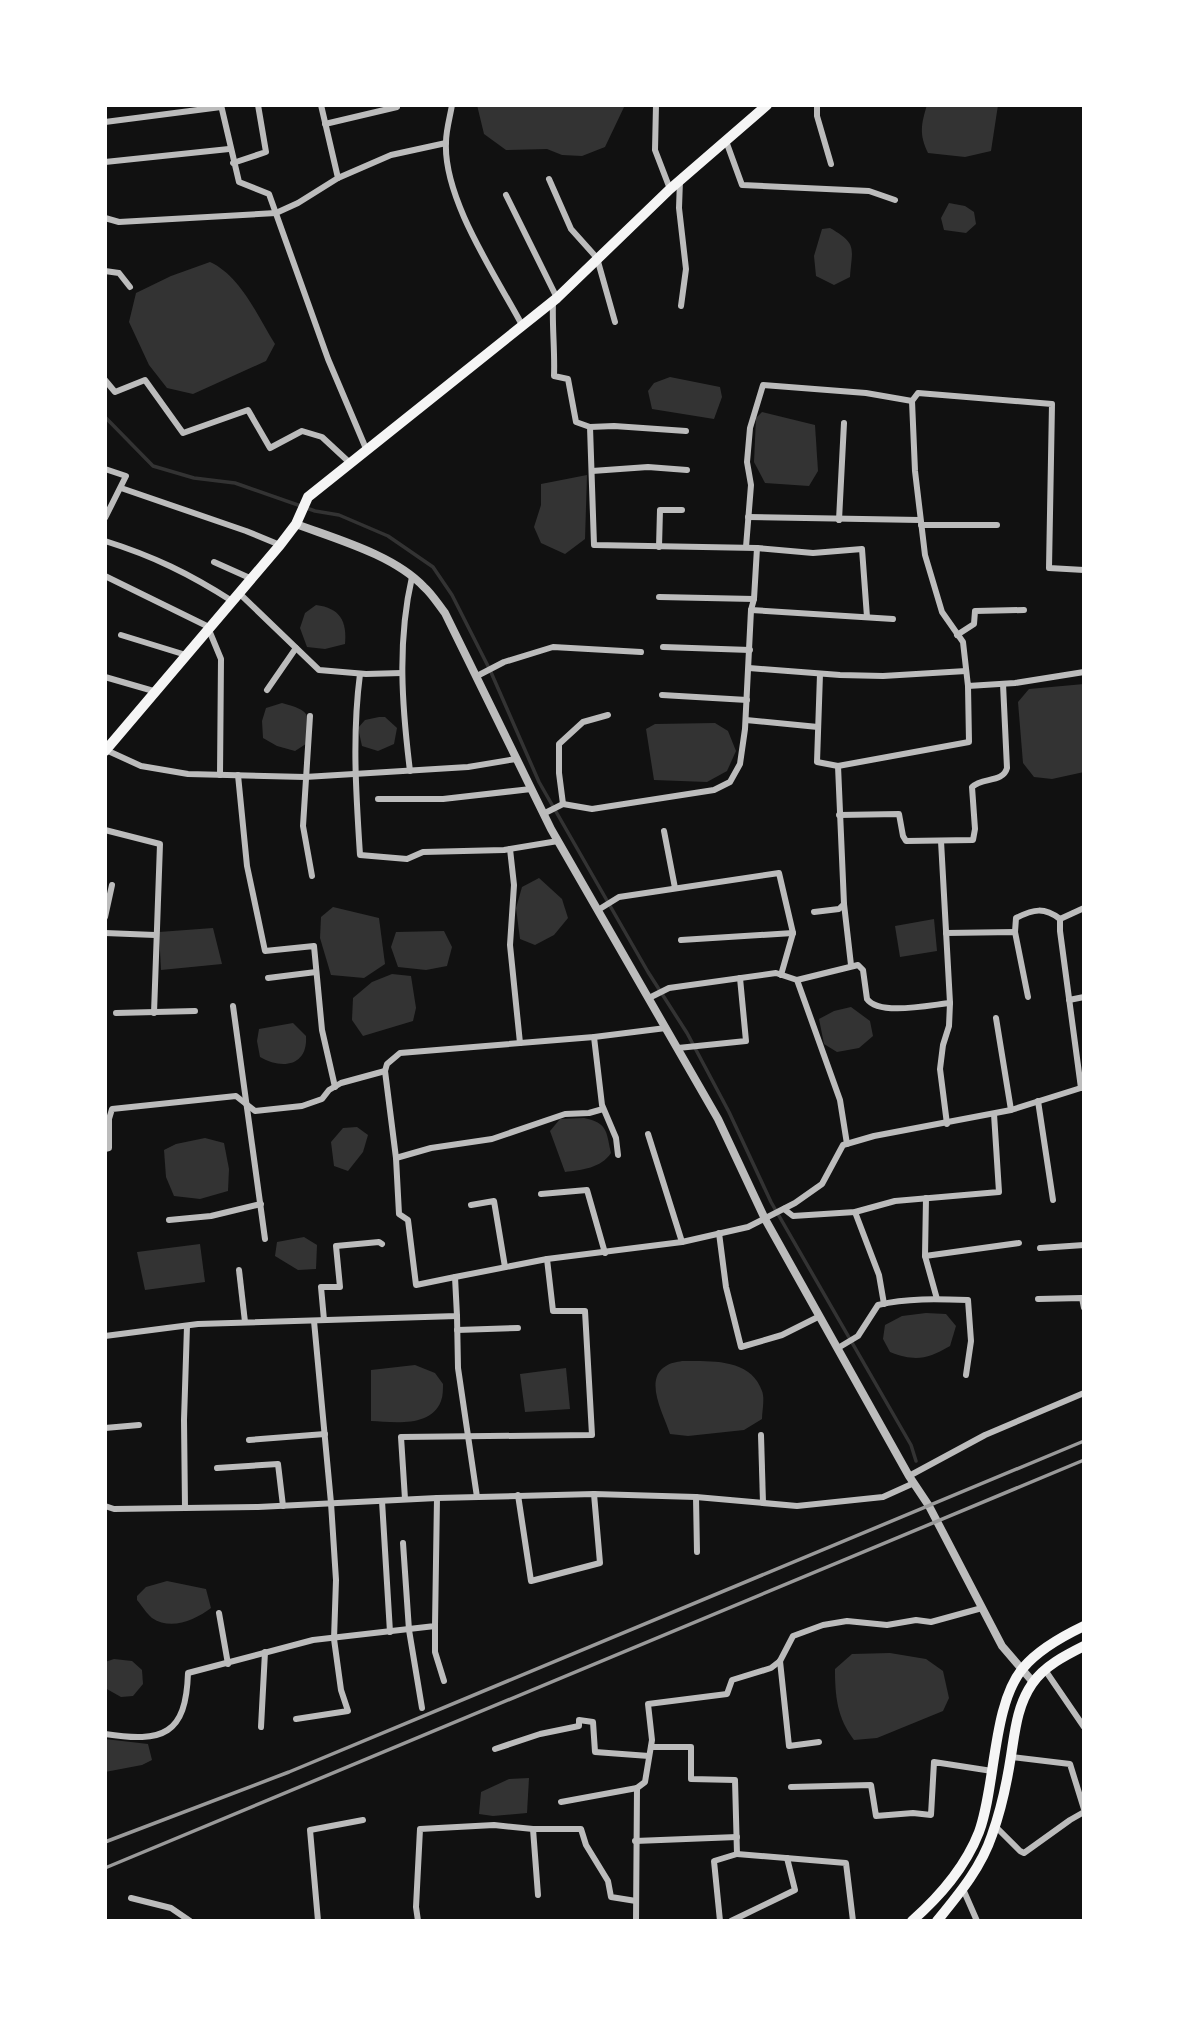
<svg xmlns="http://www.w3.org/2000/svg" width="1189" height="2026" font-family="'Fira Sans Condensed',sans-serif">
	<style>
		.water { fill: #333 }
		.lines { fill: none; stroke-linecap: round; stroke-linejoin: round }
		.stream { stroke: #333; stroke-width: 3.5 }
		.minor { stroke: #bcbcbc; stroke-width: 6 }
		.tertiary { stroke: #bcbcbc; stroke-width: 8 }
		.primary { stroke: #f5f5f5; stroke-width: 10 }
		.rail { stroke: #9a9a9a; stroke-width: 3.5 }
	</style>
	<rect width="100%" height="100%" fill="#111"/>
	<g class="water">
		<path d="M477,105h148l-20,42 -23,9 -20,-1 -15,-6 -41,1 -22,-16z"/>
		<path d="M927,105h71l-7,46 -26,6 -37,-4c-9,-18 -7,-29 -1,-48z"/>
		<path d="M949,203l16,3 9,6 2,12 -10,9 -22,-3 -3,-12z"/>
		<path d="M830,228c28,16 22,20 20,49l-16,8 -18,-9 -2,-20 8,-27z"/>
		<path d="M210,262c31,14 48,55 65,82l-9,17 -73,33 -26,-6 -18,-23 -20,-43 7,-29 35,-17z"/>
		<path d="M670,377l50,10 2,10 -8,22 -62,-10 -4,-18 6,-8z"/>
		<path d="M762,412l53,13 3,46 -9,15 -44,-3 -11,-21 2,-44z"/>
		<path d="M587,475l-2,64 -20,15 -24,-11 -7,-16 7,-22v-21z"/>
		<path d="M316,605c24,3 31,16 29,39l-20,5 -18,-2 -7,-19 5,-15z"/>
		<path d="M1084,684v88l-32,7 -18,-2 -11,-14 -5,-61 11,-13z"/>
		<path d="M282,703c29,8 27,10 27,39l-14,9 -18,-5 -14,-8 -1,-17 4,-13z"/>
		<path d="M379,717h6l12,11 -3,16 -16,7 -16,-5 -4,-18 7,-8z"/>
		<path d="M715,723l13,8 8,20 -9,20 -20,11 -53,-2 -8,-51 9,-5z"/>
		<path d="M539,878l23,21 6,19 -14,17 -19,10 -15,-6 -4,-31 6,-21z"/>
		<path d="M333,907l46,11 6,46 -21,14 -33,-3 -11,-37 1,-21z"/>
		<path d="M934,919l3,32 -37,6 -5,-31z"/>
		<path d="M213,928l9,36 -61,6 -2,-38z"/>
		<path d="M444,931l8,16 -5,19 -21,4 -28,-3 -7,-20 5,-15z"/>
		<path d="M392,974l19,2 5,32 -3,13 -50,15 -11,-16 1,-22 19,-16z"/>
		<path d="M851,1007l19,14 3,15 -14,12 -22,4 -13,-8 -5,-25 15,-8z"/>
		<path d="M293,1023l13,13c2,30 -24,34 -46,21l-3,-16 2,-12z"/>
		<path d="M584,1118c24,5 22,13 27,35 -10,15 -29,17 -46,19l-15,-41 10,-12z"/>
		<path d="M357,1127l11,8 -5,17 -15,19 -14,-5 -3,-24 12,-14z"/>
		<path d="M205,1138l19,5 5,26 -1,22 -28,8 -26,-3 -8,-19 -2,-27 12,-6z"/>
		<path d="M304,1237l13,8 -1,24 -18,1 -23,-14 2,-14z"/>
		<path d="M200,1244l5,38 -60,8 -8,-38z"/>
		<path d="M926,1313l20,1 10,12 -6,20c-23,13 -34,16 -60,6l-7,-13 2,-14 17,-9z"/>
		<path d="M682,1361c28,0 69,-3 80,30 3,8 0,20 0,28l-18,11 -56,6 -18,-2c-6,-19 -27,-55 -4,-68 4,-3 11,-4 16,-5z"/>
		<path d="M415,1365l20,8 8,11c0,5 0,12 -2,17 -10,27 -48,21 -70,20v-51z"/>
		<path d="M566,1368l4,41 -45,3 -5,-38z"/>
		<path d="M167,1581l39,8 5,19c-16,12 -40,23 -59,10 -5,-4 -10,-12 -15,-18v-4l9,-9z"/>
		<path d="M890,1653l36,6 17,12 6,27 -6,13 -66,27 -23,2c-17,-22 -19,-44 -19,-71l17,-15z"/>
		<path d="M114,1659l18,2 10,9 1,14 -10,12 -12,1 -16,-9v-26z"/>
		<path d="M105,1739l43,5 4,16 -10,5 -37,7z"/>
		<path d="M529,1778l-2,35 -34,3 -14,-2 2,-22 28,-13z"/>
	</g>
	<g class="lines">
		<path class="stream" d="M105,417l48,49 41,12 41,5 80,28 24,4 49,21 45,31 19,28 38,75 49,112 109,190 39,61 42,79 42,90 140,243 5,16"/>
		<g class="minor">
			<path d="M221,105l18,77 30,12 59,165 39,92"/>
			<path d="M452,105c-2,12 -6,25 -6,37 -3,57 50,134 76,183"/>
			<path d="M656,105l-1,45 15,39"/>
			<path d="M817,105v11l14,48"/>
			<path d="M105,122l116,-15"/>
			<path d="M325,124l72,-17"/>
			<path d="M726,141l16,44 127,6 26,9"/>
			<path d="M105,162l124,-13"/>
			<path d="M233,163l33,-11 -8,-47"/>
			<path d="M338,178l53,-23 55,-12"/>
			<path d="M549,179l22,50 26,29 18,64"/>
			<path d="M680,180l-1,28 7,61 -5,37"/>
			<path d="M506,195l51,103"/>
			<path d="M105,218l14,4 157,-9 22,-10 40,-25 -17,-73"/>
			<path d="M105,271l14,2 11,14"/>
			<path d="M553,302c-1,25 2,49 1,74l14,3 8,43 14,5 4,118 163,3 56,5 49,-4 5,68"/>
			<path d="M105,380l10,12 30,-12 38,53 65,-23 22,38 32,-17 20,6 28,26"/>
			<path d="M590,427l24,-1 72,5"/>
			<path d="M105,469l21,7 -21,42"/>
			<path d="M592,471l56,-4 39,3"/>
			<path d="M121,488l125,43 34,14"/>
			<path d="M748,517l172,3"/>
			<path d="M839,520l5,-97"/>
			<path d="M921,525h76"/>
			<path d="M105,541c48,15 85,33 127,60"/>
			<path d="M659,547l1,-37h22"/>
			<path d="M746,547l5,-62 -4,-23 3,-34 13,-43 103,8 46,8"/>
			<path d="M214,562l38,17"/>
			<path d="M1084,570l-35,-2 3,-164 -134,-11 -6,8 3,70 10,84 17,57 21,30 5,44 47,-3 69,-11"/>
			<path d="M105,576l106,52"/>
			<path d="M240,594l79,76 47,4 36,-1"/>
			<path d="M659,597l95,2"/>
			<path d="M751,610l142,9"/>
			<path d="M209,630l12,29 -1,116"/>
			<path d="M121,635l65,20"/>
			<path d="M957,635l17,-11 1,-13 49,-1"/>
			<path d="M663,647l87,3"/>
			<path d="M749,668l91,7 43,1 83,-5"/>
			<path d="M360,674c-8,61 -4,120 0,181l47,4 16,-7 81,-2 54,-9"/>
			<path d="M820,674l-3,88 21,4 131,-24 -1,-56"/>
			<path d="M477,676l27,-14 49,-15 88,5"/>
			<path d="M105,677l52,15"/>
			<path d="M267,690l29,-42"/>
			<path d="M662,695l85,5"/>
			<path d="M310,716l-7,110 9,50"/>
			<path d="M746,720l72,7"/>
			<path d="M106,750l35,16 47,8 117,3 163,-10 48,-8"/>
			<path d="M410,771c-8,-65 -13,-129 2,-194"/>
			<path d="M238,775l9,91 18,85 49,-5 8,84 13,57"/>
			<path d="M378,799h65l88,-10"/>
			<path d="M563,804l-4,-31v-29l24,-22 25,-7"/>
			<path d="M543,814l20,-10 29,5 122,-19 16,-8 10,-18 5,-35 6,-119 3,-11 3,-51"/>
			<path d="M839,815l60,-1 4,22 3,5 67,-1 2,-11 -3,-42c10,-10 31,-4 35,-19l-4,-84"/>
			<path d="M105,830l55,14 -6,169"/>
			<path d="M664,831l11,57"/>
			<path d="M941,841l9,162 -1,23 -6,19 -3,24 7,55"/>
			<path d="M510,849l4,36 -4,60 10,98"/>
			<path d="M844,904l7,61"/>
			<path d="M598,910l21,-13 160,-24 14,60 -12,42"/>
			<path d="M814,912l25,-3 5,-5 -6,-138"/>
			<path d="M105,917l7,-32"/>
			<path d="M1015,932l1,-14c18,-9 28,-11 44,1"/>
			<path d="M105,933l50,2"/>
			<path d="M946,933l69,-1 13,65"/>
			<path d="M681,940l112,-7"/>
			<path d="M268,978l48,-6"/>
			<path d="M797,980l61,-15 5,5 4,29c12,17 63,6 83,4"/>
			<path d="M649,998l20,-10 107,-15 21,7 43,120 7,44"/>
			<path d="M1069,1000l15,-3"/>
			<path d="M233,1006l32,233"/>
			<path d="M116,1013l79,-2"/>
			<path d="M996,1018l15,92"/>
			<path d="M594,1037l8,68 14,33 2,17"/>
			<path d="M678,1048l68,-7 -6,-63"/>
			<path d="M385,1071l11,87 3,56 9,6 8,65 39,-8"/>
			<path d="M1081,1088l-21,-157v-12l24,-11"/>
			<path d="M1038,1101l15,99"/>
			<path d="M648,1134l34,108"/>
			<path d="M105,1149l4,-1v-29l3,-10 124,-13 19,15 47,-5 20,-7 7,-9 12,-7 44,-12 2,-7 13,-11 194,-16 72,-9"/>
			<path d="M396,1158l35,-10 61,-9 73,-25 24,-1 14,-4"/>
			<path d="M541,1194l46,-4 18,63"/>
			<path d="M926,1198l-1,58 12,43"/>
			<path d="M471,1205l23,-4 11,66"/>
			<path d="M784,1209l9,7 62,-4 40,-11 104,-9 -5,-78"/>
			<path d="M855,1212l24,63 5,29"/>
			<path d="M169,1220l42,-4 50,-12"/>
			<path d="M719,1233l7,54 15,60 41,-12 38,-19"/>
			<path d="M1040,1248l44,-3"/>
			<path d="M925,1256l94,-13"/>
			<path d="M239,1270l6,52"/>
			<path d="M1038,1299l44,-1 2,10"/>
			<path d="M457,1316l1,52 19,129"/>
			<path d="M324,1320l-3,-33h19l-4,-41 43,-4 3,2"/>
			<path d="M457,1330l61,-2"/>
			<path d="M105,1336l93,-12 259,-8 -2,-39 92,-18 135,-17 66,-15 47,-24 27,-19 21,-39 31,-9 137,-26 73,-23"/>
			<path d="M838,1348l20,-12 20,-31c29,-7 59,-6 90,-5l3,41 -5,34"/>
			<path d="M105,1428l34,-3"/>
			<path d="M761,1435l2,68"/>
			<path d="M249,1440l76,-6"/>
			<path d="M217,1468l61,-4 5,42"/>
			<path d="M909,1476l76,-41 99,-42"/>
			<path d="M518,1495l13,86 69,-18 -6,-69"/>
			<path d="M696,1497l1,55"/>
			<path d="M405,1499l-4,-62 191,-2 -7,-124h-32l-6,-52"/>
			<path d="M382,1501l8,131"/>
			<path d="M105,1506l9,3 144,-2 179,-9 157,-4 102,3 101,9 86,-9 31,-14"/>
			<path d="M185,1508l-1,-88 3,-94"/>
			<path d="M403,1543l6,87 13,78"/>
			<path d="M219,1613l9,51"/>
			<path d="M435,1626v26l9,29"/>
			<path d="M780,1661l9,85 30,-4"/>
			<path d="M1045,1670l39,57"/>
			<path d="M296,1719l52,-8 -7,-21 -7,-51 2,-59 -5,-77 -17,-182"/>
			<path d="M261,1727l4,-75"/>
			<path d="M105,1734c58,9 81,1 83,-61l125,-33 122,-14 2,-128"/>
			<path d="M651,1747h40v32l44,1 2,74 109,9 7,58"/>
			<path d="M495,1749l45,-15 39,-8v-6l14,2 2,30 54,4"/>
			<path d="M1011,1757l59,7 14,45"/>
			<path d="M791,1787l80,-2 5,31 37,-3 18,2 3,-53 58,9"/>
			<path d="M561,1802l76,-14"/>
			<path d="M995,1826l25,25 4,2 46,-33 14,-8"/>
			<path d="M533,1829l5,66"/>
			<path d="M635,1841l102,-4"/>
			<path d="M963,1889l14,32"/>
			<path d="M131,1898l40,10 19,13"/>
			<path d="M318,1921l-8,-91 53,-10"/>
			<path d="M418,1921l-2,-14 4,-78 74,-4 39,4h48l5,16 22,36 3,16 25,4"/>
			<path d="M636,1921l1,-133 8,-6 7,-42 -4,-36 79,-10 5,-14 39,-12 9,-7 13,-25 30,-11 24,-4 40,4 29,-5 15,2 51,-14"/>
			<path d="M720,1921l-6,-60 23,-7"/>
			<path d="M731,1921l64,-31 -8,-32"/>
		</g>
		<path class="tertiary" d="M296,524c40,15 98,31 128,63 8,7 14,17 21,26l106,216 167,290 47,100 144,257 20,30 73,140 31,36"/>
		<g class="primary">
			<path d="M105,751l175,-206 16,-21 12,-27 249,-199 113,-109 97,-84"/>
			<path d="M912,1921c28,-25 53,-53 67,-89 17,-46 13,-127 44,-164 15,-18 40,-32 61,-42"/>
			<path d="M937,1921c22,-27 44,-53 55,-86 9,-25 15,-53 19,-79 4,-25 6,-50 21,-72 12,-18 34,-29 52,-38"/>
		</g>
		<g class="rail">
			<path d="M105,1842l184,-70 795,-331"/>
			<path d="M105,1868l979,-408"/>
		</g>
	</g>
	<rect width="1189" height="2026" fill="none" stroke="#ffffff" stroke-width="214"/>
</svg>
